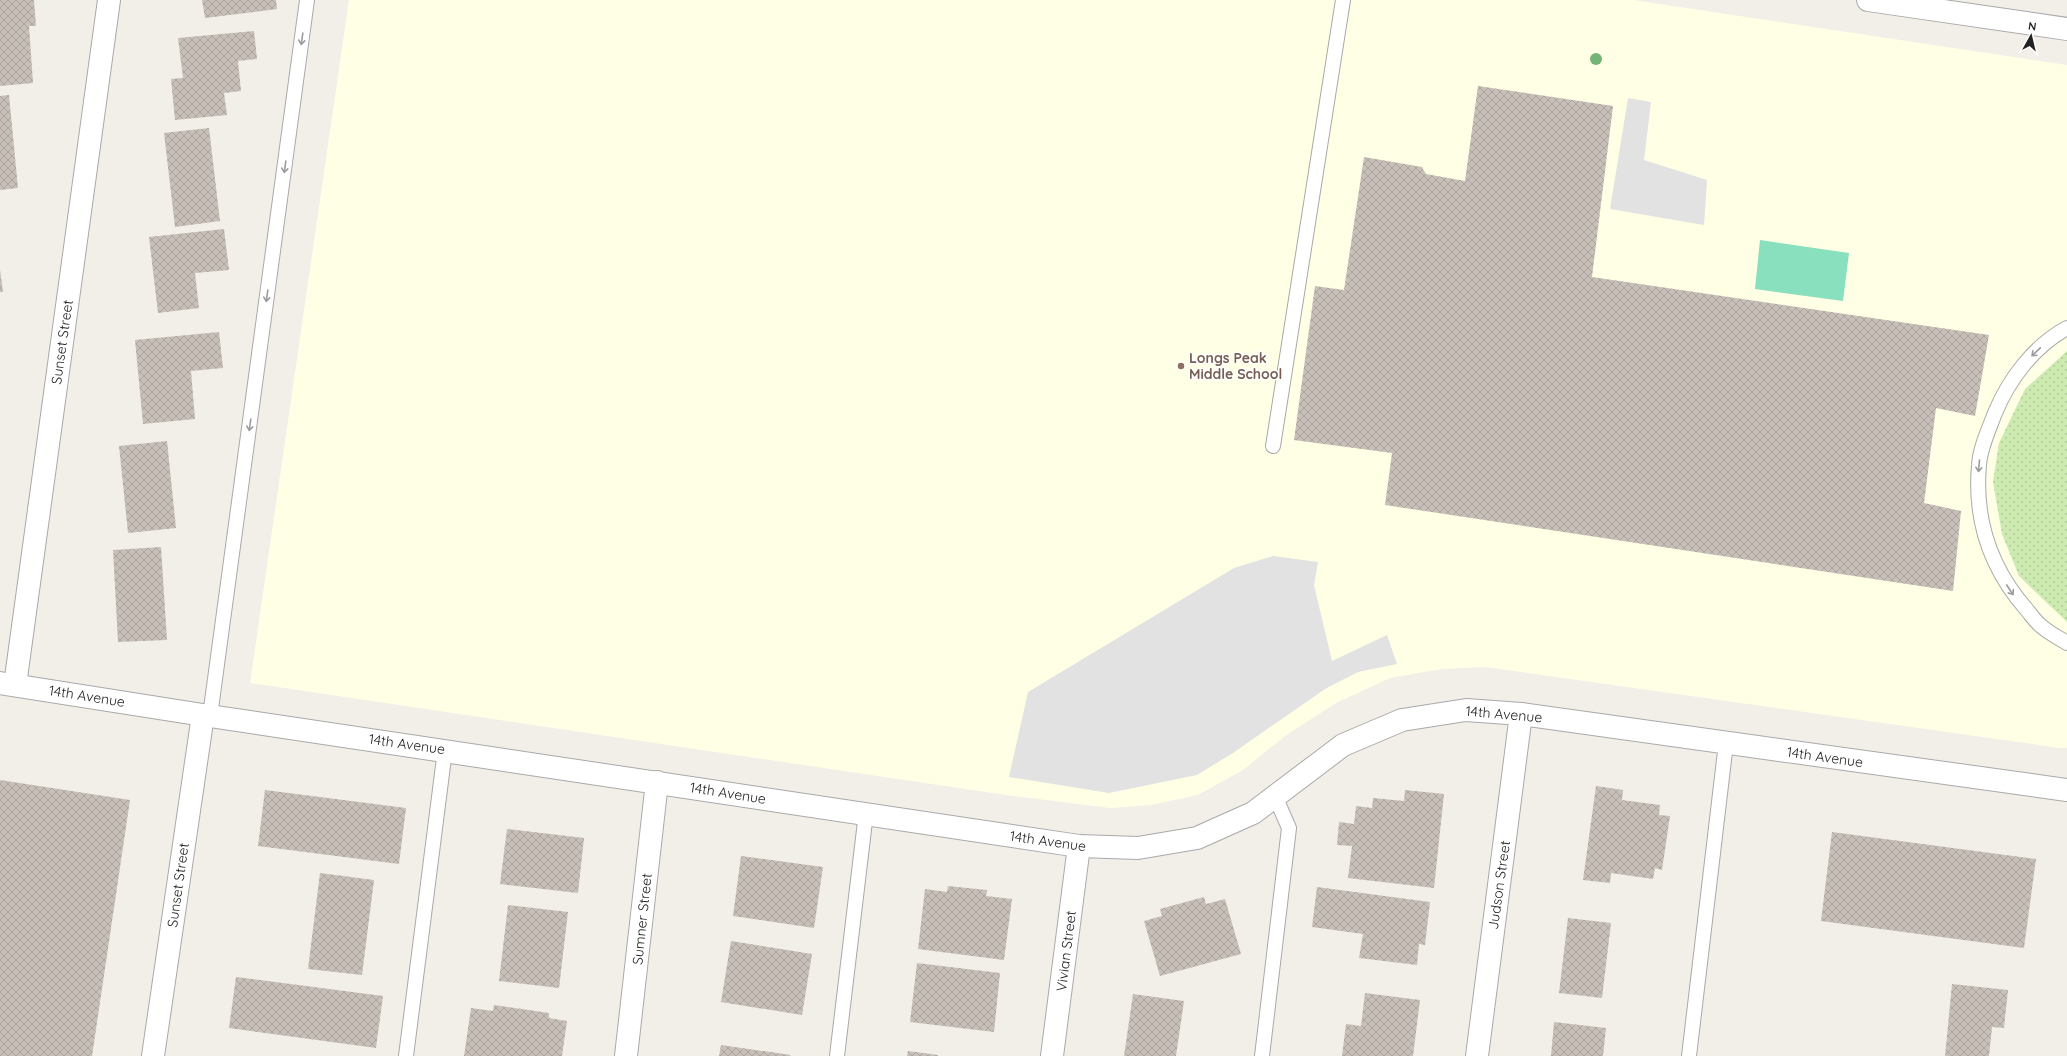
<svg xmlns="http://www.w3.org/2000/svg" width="2067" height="1056" font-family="Quicksand,sans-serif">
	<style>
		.education { fill: #ffffe5 }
		.grass { fill: url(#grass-dots) }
		.pitch { fill: #88e0be }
		.parking { fill: #e2e2e2 }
		.building { fill: url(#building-cross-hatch) }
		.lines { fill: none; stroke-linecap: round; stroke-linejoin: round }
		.service-casing { stroke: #a9a9a9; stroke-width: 16 }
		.minor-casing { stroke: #a9a9a9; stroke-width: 24 }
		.tertiary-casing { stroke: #a9a9a9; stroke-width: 24 }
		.service { stroke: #fff; stroke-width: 14 }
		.minor { stroke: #fff; stroke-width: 22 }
		.tertiary { stroke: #fff; stroke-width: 22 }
		.tree { fill: #74b475 }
		.oneway { stroke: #9c9c9c }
		.education-dot { fill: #8d6e63; stroke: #fff; stroke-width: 1.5 }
		.labels { text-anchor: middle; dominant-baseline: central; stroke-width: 3; stroke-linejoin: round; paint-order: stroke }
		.street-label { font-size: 14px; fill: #222; stroke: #fff }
		.education-label { font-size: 14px; font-weight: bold; fill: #785e54; stroke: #fff; text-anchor: start }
	</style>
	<defs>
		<pattern id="grass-dots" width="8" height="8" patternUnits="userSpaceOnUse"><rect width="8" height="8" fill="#cdebb0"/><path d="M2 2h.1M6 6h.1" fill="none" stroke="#b0c997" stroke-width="1.8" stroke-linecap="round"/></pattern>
		<pattern id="building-cross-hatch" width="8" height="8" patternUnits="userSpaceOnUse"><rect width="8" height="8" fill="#c7bfb8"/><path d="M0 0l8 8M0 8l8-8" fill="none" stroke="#aba49e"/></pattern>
	</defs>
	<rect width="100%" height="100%" fill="#f2efe9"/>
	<path class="education" d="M349,0h1284l434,65v683h-7l-575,-81 -43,2 -52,9 -54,25 -51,33 -42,34 -45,25 -47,10 -41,3 -104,-13 -756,-112z"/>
	<path class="grass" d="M2067,351v271l-48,-46 -17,-42 -9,-52 6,-39 26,-54z"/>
	<path class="pitch" d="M1760,240l89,13 -6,48 -88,-12z"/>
	<g class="parking">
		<path d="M1628,98l23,4 -7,58 63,20 -3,45 -94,-16z"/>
		<path d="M1273,556l45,6 -4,23 18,76 55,-26 10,29 -39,8 -33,17 -92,64 -36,22 -88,18 -100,-16 19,-85 206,-124z"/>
	</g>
	<g class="building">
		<path d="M0,0h34l2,26h-7l4,57 -33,3z"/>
		<path d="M202,0h74l1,9 -72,9z"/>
		<path d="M254,31l3,28 -19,2 3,30 -17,2 3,22 -52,5 -4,-41 12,-1 -5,-40z"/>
		<path d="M1478,86l135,20 -21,171 397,58 -14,81 -39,-8 -12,95 37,8 -8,80 -568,-86 7,-52 -98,-13 21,-154 29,4 20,-133 58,10 4,7 39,7z"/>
		<path d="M9,95l9,93 -18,2v-94z"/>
		<path d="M209,128l11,93 -45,6 -11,-94z"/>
		<path d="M224,229l5,41 -34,3 4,35 -41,5 -9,-76z"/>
		<path d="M0,270l3,22h-3z"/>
		<path d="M219,332l4,36 -32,3 4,48 -52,5 -8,-84z"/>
		<path d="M167,441l9,87 -48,5 -9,-87z"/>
		<path d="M161,547l6,93 -49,2 -5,-92z"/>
		<path d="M0,780l130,20 -38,256h-92z"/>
		<path d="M1596,786l27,4 -1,10 38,5 -1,10 11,1 -8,54 -7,-2 -2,11 -42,-6 -1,10 -27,-3z"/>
		<path d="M265,790l141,18 -7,56 -141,-18z"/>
		<path d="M1405,790l39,4 -10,94 -86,-10 4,-32 -15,-1 2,-23 15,2 2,-18 16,2 1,-10 31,3z"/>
		<path d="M507,829l77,9 -6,55 -78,-9z"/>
		<path d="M1832,832l204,27 -12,89 -203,-27z"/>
		<path d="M741,856l82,11 -9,61 -81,-12z"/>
		<path d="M320,873l54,7 -12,95 -54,-6z"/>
		<path d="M948,886l39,4 -1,6 26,3 -8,61 -86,-11 7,-60 22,3z"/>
		<path d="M1317,887l113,15 -5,43 -6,-1 -2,21 -58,-7 4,-24 -51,-7z"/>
		<path d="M1204,897l2,7 19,-5 16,55 -81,22 -16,-55 18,-5 -2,-7z"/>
		<path d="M508,905l60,7 -9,76 -60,-7z"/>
		<path d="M1568,918l43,5 -9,75 -43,-5z"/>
		<path d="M731,941l81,13 -10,61 -81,-13z"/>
		<path d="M917,963l83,10 -6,59 -84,-10z"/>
		<path d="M236,977l147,19 -7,52 -147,-20z"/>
		<path d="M1952,984l56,6 -4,38 -12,-1 -3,29h-44z"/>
		<path d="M1365,993l55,7 -7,56h-71l4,-32 15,2z"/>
		<path d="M1133,994l51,7 -8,55h-52z"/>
		<path d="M494,1005l55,8v5l18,3 -5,35h-98l7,-48 22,3z"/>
		<path d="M1554,1022l52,6 -3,28h-52z"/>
		<path d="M721,1045l70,10 -1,1h-71z"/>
		<path d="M908,1051l30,4v1h-31z"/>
	</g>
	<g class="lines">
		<defs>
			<g id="service">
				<path d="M2067,328c-33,18 -58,51 -72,85 -6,16 -15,35 -16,52 -5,56 11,103 48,145 5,6 9,12 14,16 8,7 18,12 26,17"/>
				<path d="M1273,446l70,-446"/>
				<path d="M210,716l97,-716"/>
				<path d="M406,1056l39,-306"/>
				<path d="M837,1056l29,-243"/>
				<path d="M1262,1056l27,-228 -14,-32"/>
				<path d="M1689,1056l37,-313"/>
			</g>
			<g id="minor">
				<path d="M0,683l203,32 876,131 59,2 59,-10 56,-25 90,-68 59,-25 64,-10 55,4 546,76"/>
				<path d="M15,685l94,-685"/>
				<path d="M153,1056l50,-341"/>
				<path d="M626,1056l31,-274"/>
				<path d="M1052,1056l27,-210"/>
				<path d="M1477,1056l44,-342"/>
			</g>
			<path id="tertiary" d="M1868,0l199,29"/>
		</defs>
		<use href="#service" class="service-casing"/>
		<use href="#minor" class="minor-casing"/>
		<use href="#tertiary" class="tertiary-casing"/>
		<use href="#service" class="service"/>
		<use href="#minor" class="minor"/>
		<use href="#tertiary" class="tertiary"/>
	</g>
	<circle class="tree" cx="1596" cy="59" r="6"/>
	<defs><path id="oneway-shaft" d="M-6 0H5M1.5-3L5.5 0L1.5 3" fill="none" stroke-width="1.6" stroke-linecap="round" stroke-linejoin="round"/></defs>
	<g class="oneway">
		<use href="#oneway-shaft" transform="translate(302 39) rotate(98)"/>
		<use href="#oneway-shaft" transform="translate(285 167) rotate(98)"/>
		<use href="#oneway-shaft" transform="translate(267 296) rotate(98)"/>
		<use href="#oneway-shaft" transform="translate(2036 352) rotate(136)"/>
		<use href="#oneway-shaft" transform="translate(250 425) rotate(98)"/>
		<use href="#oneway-shaft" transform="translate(1979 466) rotate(95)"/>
		<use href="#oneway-shaft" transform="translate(2010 590) rotate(57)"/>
	</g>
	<circle class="education-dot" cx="1181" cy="366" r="4"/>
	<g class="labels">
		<g class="street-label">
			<text transform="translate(62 342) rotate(-82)">Sunset Street</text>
			<text transform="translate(87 696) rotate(9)">14th Avenue</text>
			<text transform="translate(1504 714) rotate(5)">14th Avenue</text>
			<text transform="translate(407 744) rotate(8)">14th Avenue</text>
			<text transform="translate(1825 757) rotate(8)">14th Avenue</text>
			<text transform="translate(728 793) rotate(9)">14th Avenue</text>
			<text transform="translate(1048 841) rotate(8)">14th Avenue</text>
			<text transform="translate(178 885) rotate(-82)">Sunset Street</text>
			<text transform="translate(1499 885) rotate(-82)">Judson Street</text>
			<text transform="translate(642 919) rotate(-84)">Sumner Street</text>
			<text transform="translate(1066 951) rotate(-83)">Vivian Street</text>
		</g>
		<g class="education-label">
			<text x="1189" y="358">Longs Peak<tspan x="1189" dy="16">Middle School</tspan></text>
		</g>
	</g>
	<g transform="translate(2031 36) rotate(8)" stroke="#ffffff" stroke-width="3" paint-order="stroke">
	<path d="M0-3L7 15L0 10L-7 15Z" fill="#222222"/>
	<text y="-6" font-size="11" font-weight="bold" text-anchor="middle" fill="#222222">N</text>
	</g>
</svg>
